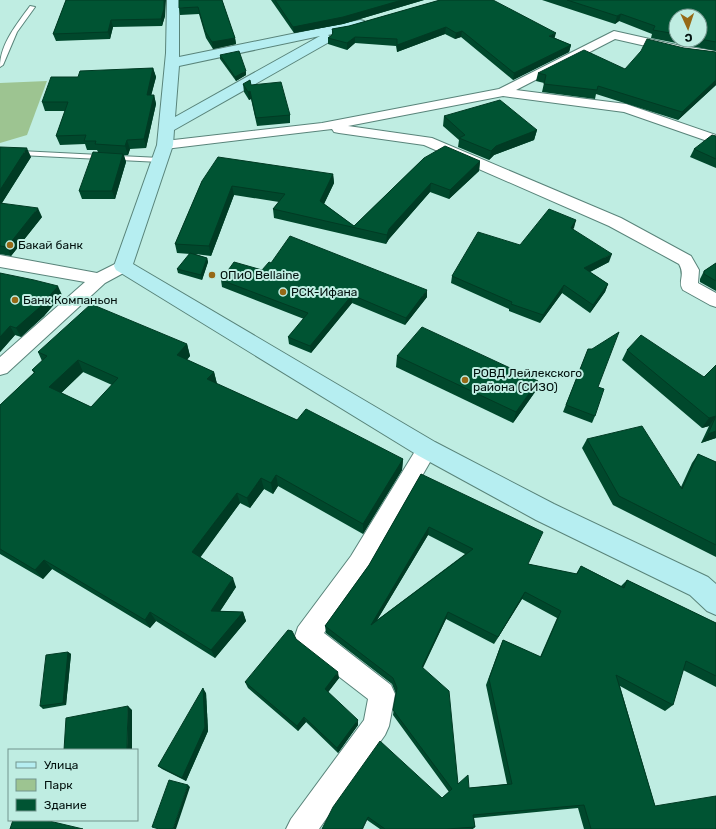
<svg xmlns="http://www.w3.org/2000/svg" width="716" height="829" font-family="Rubik,sans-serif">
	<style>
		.green { fill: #9dc491 }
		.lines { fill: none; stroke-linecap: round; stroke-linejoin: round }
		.lane-casing { stroke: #59847a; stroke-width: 2 }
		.street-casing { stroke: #59847a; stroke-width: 2 }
		.secondary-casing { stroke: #59847a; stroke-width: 2 }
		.lane { fill: #fff; fill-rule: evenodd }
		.street { fill: #fff; fill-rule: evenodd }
		.secondary { fill: #b6eef1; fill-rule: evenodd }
		.wall { fill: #00482c; fill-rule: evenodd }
		.shaded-wall { fill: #003b24 }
		.building { fill: #005433; stroke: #003b24; fill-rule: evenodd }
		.poi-dot { fill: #966916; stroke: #bfede2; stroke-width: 1.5 }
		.labels { text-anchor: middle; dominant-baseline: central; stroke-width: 4; stroke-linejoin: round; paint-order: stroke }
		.poi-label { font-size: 12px; fill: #02110e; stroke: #bfede2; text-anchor: start }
	</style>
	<rect width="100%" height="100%" fill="#bfede2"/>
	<path class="green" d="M47,81l-20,54 -27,8v-60z"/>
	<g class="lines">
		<defs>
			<g id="lane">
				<path d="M30,6l5,1 -18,25 -14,33 -3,2c0,-23 17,-43 30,-61z"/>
				<path d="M0,150l160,8 4,2 -4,2 -160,-8z"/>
			</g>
			<g id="street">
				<path d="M614,31l67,15 35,5v8l-35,-5 -66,-15 -99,51 110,14 90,31v9l-92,-32 -121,-16 -155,30 84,12 189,80 70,38 8,14 -1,13 18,10v14l-6,-2 -27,-15c-6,-9 3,-14 -4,-26l-70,-38 -185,-81 -85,-12 -5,-1 -2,-3 -167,20 -5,-1 -2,-3 2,-3 5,-1 157,-18 177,-34z"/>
				<path d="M0,255l97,18 26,-13 6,2 2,4 -2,4 -24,13 -98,90 -7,2v-18l85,-75 -85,-15z"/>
				<path d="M427,440l7,3 3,6 -3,6 -67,117 -43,61 67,52 4,9 -6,32 -4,9 -66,94h-33l5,-10 73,-99 4,-21 -70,-54 -3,-9 3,-9 53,-71 69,-113z"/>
			</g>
			<path id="secondary" d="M167,0h12v57l181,-37 4,1 2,3 -2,3 -36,8 4,3 -1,3 -157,89 -1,15 -40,119 302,178 119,62 154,73 8,7v31l-9,-4 -17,-16 -154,-75 -117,-64 -303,-186 -2,-4 43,-121 9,-92zM320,36l-145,81 4,-51z"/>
		</defs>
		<use href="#lane" class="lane-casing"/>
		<use href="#street" class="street-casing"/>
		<use href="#secondary" class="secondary-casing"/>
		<use href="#lane" class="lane"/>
		<use href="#street" class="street"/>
		<use href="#secondary" class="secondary"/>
	</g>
	<g class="wall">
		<path d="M66,0l99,16 -3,10 -49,1 -3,12 -54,2 -3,-7z"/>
		<path d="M222,0l13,38 1,6 -23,5 -7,-11 -7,-24 -19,1 -1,-7z"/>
		<path d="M271,0h153l-81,24 -49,9z"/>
		<path d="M440,0l115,38 16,7 -2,7 -56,28 -52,-43 -6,2 -10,-5 -48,18 -1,-6 -41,-3 -8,7 -19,-6v-6l4,-3v-6l17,-3z"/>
		<path d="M542,0h174v51l-65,-13 1,-4 -33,-13 -4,3zM676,16h24v24h-24z"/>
		<path d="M684,48l32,4v33l-38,35 -82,-26 -1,5 -53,-7 2,-9 -8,-2 2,-8 87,-4z"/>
		<path d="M220,55l26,20 -10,6 -16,-22z"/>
		<path d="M153,68l3,9 -5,18h3l2,9 -10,44 -16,1 -2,6h-4l2,7 -11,37h-33l-3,-8 19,-39 -1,-2h-10l-2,-6 -25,1 -4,-9 9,-25h-20l-3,-9 36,-25z"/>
		<path d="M243,84l8,1 39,30v8l-33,3 -6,-27 -2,1 -5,-8z"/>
		<path d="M444,116l93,14 -3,10 -40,15 -5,5 -31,-13 1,-7 -16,-14z"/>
		<path d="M716,136v32l-26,-11 4,-8z"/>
		<path d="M0,147l31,10 -29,46 40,14 -31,39 -11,-2z"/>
		<path d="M424,158l56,3 -1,10 -30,28 -19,-7 -41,47 -3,5 -112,-26 -1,-9 6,-7 -45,-7 -23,61 -16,-2 12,4 1,4 -6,18 -24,-7 -1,-4 13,-15 -13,-1 -2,-9 27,-63 131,-7 1,9 -10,21 30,22z"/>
		<path d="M576,220l-3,9 36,33 -19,10 18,12 -3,8 -15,21 -28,-20 -22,30 -31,-12v-2l-58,-26 1,-7 68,-31z"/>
		<path d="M716,263v28l-16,-9v-3l4,-8z"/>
		<path d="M262,270l165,27 -22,28 -53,-22 -41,50 -22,-9 -1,-7 16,-18 -82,-32 -1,-7z"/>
		<path d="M0,273l62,22 -18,21 -23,21 -6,-2 -15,17z"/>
		<path d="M187,344l3,12 -3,4 27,12 3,12 80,36 106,39 -1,11 -39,64 -85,-48 -5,8 -9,-5 -14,19 -10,-5 -40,54 36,30 -16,24 23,1 3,9 -31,37 -59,-37 -6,7 -98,-59 -9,10 -43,-25v-149l34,-32 -2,-3 10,-9 -4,-9zM83,372l29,13 -21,22 -30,-14z"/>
		<path d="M588,349h4l6,38 -3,29 -3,7 -29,-11z"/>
		<path d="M627,350l77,27 12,-12v73l-15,5 8,-17 -7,2 -80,-68z"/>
		<path d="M397,356l138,36 -22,31 -117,-56z"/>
		<path d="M587,439l94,48 11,-24 6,-9 18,8v95l-103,-52 -31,-57z"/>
		<path d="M421,474l107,90 48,10 5,-8 40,20 6,-6 89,43v64l-33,-17 -10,35 -8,6 -45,-25 35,120 61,23h-132l-6,-21 -104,10 1,9 -2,2h-93l-13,-9 -45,9 120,-31 7,-6 -56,-77 3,-21 -4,-10 -66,-51 -1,-7 44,-61zM428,535l37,19 -88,66zM522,599l35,19 -17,39 -37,-17 -3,7 -14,38 21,99 -38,4 -11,-4 -35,-116 23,-49 48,25z"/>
		<path d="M296,639l43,39 -11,14 30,33 -20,28 -32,-31 -8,9 -50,-43 -3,-6z"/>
		<path d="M68,652l3,2 -5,51 -23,4 -3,-3z"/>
		<path d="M206,693l2,38 -22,50 -24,-12 -4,-3z"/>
	</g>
	<g class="shaded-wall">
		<path d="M164,0h2l-1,16 -3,10 -1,-7z"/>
		<path d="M402,0h22l-81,24 -49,9 -1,-6z"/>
		<path d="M621,14l-2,7 -4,3 2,-8z"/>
		<path d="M111,20l2,7 -3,12 -2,-7z"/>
		<path d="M446,27l-1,7 -48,18v-7z"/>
		<path d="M462,31l-1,6 -6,2 1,-6z"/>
		<path d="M556,33l-2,7 -5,-4z"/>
		<path d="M355,37v6l-8,7v-7z"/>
		<path d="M235,38l1,6 -23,5 -1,-7z"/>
		<path d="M571,45l-2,7 -56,28 1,-7z"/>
		<path d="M153,68l3,9 -7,27 -2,-9z"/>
		<path d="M246,71v4l-10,6 -1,-4z"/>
		<path d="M716,80v5l-38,35 4,-8z"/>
		<path d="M250,91l1,8 -2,1 -1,-8z"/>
		<path d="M154,95l2,9 -10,44 -2,-9z"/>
		<path d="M537,130l-3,10 -40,15 -5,5 2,-9 5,-5z"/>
		<path d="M127,140l3,9 -2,6 -3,-9z"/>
		<path d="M27,148l4,9 -31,49v-16z"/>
		<path d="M123,154l3,8 -11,37 -3,-8z"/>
		<path d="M480,161l-1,10 -30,28 1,-9z"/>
		<path d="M333,174l1,9 -13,27 -1,-9z"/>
		<path d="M431,183l-1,9 -41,47 -3,5 1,-9 2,-6z"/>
		<path d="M232,186l2,9 -23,61 -2,-10z"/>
		<path d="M38,208l4,9 -31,39 -4,-9z"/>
		<path d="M576,220l-2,8 -6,7 3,-7z"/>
		<path d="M612,254l-3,8 -27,14 2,-8z"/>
		<path d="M207,258l1,4 -6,18 -1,-5z"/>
		<path d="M608,284l-3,8 -15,21 3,-8z"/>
		<path d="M564,285l-2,8 -22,30 3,-8z"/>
		<path d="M58,286l4,9 -18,21 -23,21 -5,-9z"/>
		<path d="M427,290v7l-22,28 1,-7z"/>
		<path d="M352,295v8l-41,50 -1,-7z"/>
		<path d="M10,326l5,9 -15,17v-15z"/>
		<path d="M187,344l3,12 -10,11 -3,-12z"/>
		<path d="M78,360l5,12 -28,27 -6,-12z"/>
		<path d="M214,372l3,12 -10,-5z"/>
		<path d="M538,381l-3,11 -22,31 3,-11z"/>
		<path d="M716,416l-7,10 -7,2 7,-10z"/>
		<path d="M716,431v7l-15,5 7,-9z"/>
		<path d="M403,459l-1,11 -39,64v-10z"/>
		<path d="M276,475l2,11 -5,8 -2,-11z"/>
		<path d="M261,478l3,11 -14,19 -3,-10z"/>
		<path d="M237,493l3,10 -43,59 -5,-10z"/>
		<path d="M429,527l-1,8 -58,97 1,-7z"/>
		<path d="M44,560l8,9 -9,10 -8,-9z"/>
		<path d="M233,578l3,9 -21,32 -4,-8z"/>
		<path d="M525,592l-3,7 -28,45 4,-7z"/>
		<path d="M150,612l6,9 -6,7 -5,-8z"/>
		<path d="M243,612l3,9 -31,37 -4,-8z"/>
		<path d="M448,612l-2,7 -26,54 2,-6z"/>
		<path d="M68,652l3,2 -5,51 -3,-2z"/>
		<path d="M338,672l1,6 -13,17 -1,-6z"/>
		<path d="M203,688l3,5 2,38 -22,50 -4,-3z"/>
		<path d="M128,706l4,4v40h-5z"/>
		<path d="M304,717l2,5 -8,9 -1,-5z"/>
		<path d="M358,720v5l-20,28 -1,-5z"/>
		<path d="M188,785l2,2 -14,42h-3z"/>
		<path d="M368,817l-1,3 -4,9h-1z"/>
	</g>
	<g class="building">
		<path d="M66,0h98v9l-3,10 -50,1 -3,12 -55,2z"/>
		<path d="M179,0h43l13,38 -23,4 -7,-11 -7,-24 -19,1z"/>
		<path d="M275,0h127l-59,17 -50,10z"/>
		<path d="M440,0h53l63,33 -7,3 22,9 -57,28 -52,-42 -6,2 -10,-6 -49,18v-6l-42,-2 -8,6 -19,-5 4,-3 1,-3 -1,-3 17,-3z"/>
		<path d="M567,0h149v42l-16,-3v-23h-24v18l-23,-4 2,-4 -34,-12 -4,2z"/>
		<path d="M647,39l37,9 32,4v28l-34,32 -84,-26 -1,4 -53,-6 2,-9 -8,-2 46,-23 41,19 16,-18z"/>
		<path d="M239,51l7,20 -11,6 -15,-22z"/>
		<path d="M153,68l-6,27h7l-10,44 -17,1 -2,6 -30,-2 1,-3h-12l2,-6 -30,1 12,-34h-26l9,-25h27l2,-6z"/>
		<path d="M250,80l1,5 30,-3 9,33 -34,3 -6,-27 -2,1 -5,-8z"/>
		<path d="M500,100l37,30 -41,16 -5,5 -32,-13 6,-3 -21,-19z"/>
		<path d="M712,135l4,1v23l-22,-10z"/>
		<path d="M445,146l35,15 -30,29 -19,-7 -42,46 -2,6 -114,-26 12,-15 -53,-8 -23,60 -34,-2 27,-63 16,-24 115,17 -13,27 34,25 70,-68z"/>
		<path d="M0,147l27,1 -27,42z"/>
		<path d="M93,152l30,2 -11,37h-33z"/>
		<path d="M0,203l38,5 -31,39 -7,-1z"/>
		<path d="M549,209l27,11 -5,8 41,26 -28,14 24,16 -15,21 -29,-20 -21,30 -32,-11 1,-2 -60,-26 26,-44 42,13z"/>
		<path d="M290,236l137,54 -21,28 -54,-23 -42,51 -22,-9 20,-24 -87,-33 13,-18 28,8 7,-8 2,1z"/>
		<path d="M190,253l17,5 -6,17 -24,-6z"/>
		<path d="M716,263v18l-12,-7v-3z"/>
		<path d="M0,273l34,7 24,6 -18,21 -24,21 -6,-2 -10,11z"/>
		<path d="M91,304l96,40 -10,11 37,17 -7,7 90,41 9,-11 97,50 -40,65 -87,-49 -5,8 -10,-5 -14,20 -10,-5 -45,59 41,26 -22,33 32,1 -32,38 -61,-38 -5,8 -101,-60 -9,10 -35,-21v-144l35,-33 -3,-2 15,-14 -9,-4zM78,360l40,18 -27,29 -42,-20z"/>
		<path d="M422,327l116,54 -22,31 -119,-56z"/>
		<path d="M619,332l-21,55 6,2 -9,27 -29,-11 22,-56h4z"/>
		<path d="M641,335l63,42 12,-12v66l-8,3 8,-18 -7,2 -82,-68z"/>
		<path d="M642,426l40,63 16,-35 18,8v83l-97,-49 -32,-57z"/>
		<path d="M421,474l122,58 -15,32 49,10 4,-8 43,22 3,-8 89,43v53l-30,-15 -13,44 -57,-30 39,131 61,-10v33h-125l-7,-24 -111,10 2,12 -28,2h-62l-17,-12 -6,12h-40l11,-22 47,-66 62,57 10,-9 -59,-79 4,-22 -4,-10 -68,-52 44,-61zM429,527l44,22 -102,76zM525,592l36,19 -20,46 -38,-17 -14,39 23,105 -43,4 -1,-13 -10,9 -9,-93 -27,-24 26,-55 50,25z"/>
		<path d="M288,630l4,1 4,8 42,33 -13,17 33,31 -21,28 -33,-31 -7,9 -52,-44z"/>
		<path d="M68,652l-5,51 -23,3 6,-51z"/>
		<path d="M203,688l2,39 -23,51 -24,-12z"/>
		<path d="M128,706l-1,44h-63l2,-32z"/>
		<path d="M169,780l19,5 -15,44h-14l-7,-2z"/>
		<path d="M13,820h32l38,9h-73z"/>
	</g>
	<g class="poi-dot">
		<circle cx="10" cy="245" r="4"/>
		<circle cx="212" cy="275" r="4"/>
		<circle cx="283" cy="292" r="4"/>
		<circle cx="15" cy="300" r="4"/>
		<circle cx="465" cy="380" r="4"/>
	</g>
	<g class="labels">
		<g class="poi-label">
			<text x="18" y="245">Бакай банк</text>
			<text x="220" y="275">ОПиО Bellaine</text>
			<text x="291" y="292">РСК-Ифана</text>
			<text x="23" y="300">Банк Компаньон</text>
			<text x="473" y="373">РОВД Лейлекского<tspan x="473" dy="14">района (СИЗО)</tspan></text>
		</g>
	</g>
	<rect x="8" y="749" width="130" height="72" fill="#bfede2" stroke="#73958d"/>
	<rect x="16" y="762" width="20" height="6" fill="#b6eef1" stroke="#73958d"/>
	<text x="44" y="769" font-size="12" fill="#02110e">Улица</text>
	<rect x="16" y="779" width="20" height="12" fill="#9dc491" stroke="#73958d"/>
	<text x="44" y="789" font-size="12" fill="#02110e">Парк</text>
	<rect x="16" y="799" width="20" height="12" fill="#005433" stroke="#73958d"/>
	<text x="44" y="809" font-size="12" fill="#02110e">Здание</text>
	<g transform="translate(688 28) rotate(177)"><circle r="19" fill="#bfede2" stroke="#73958d"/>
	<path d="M0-3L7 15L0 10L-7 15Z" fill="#966916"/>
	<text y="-6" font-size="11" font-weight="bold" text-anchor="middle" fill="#02110e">С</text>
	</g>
</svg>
